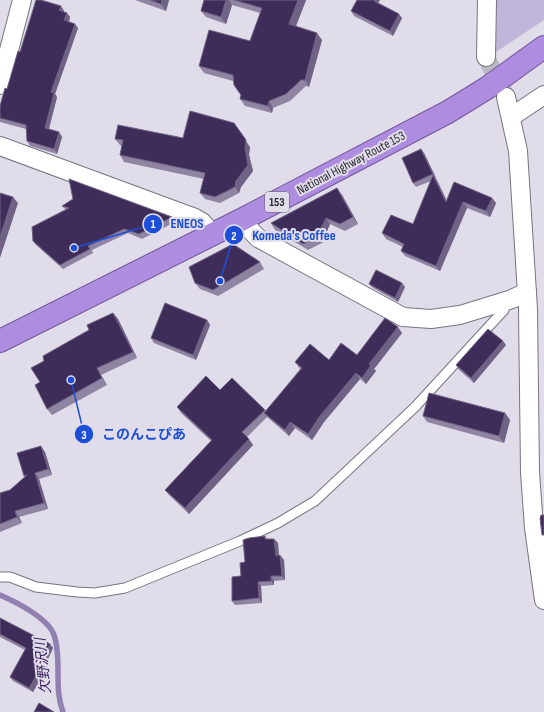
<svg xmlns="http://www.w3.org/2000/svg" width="544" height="712" font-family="'Sofia Sans Condensed','Noto Sans JP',sans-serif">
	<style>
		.park { fill: #c2b5da }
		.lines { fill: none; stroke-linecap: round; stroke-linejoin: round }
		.stream { stroke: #9280b2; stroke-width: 5.5 }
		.minor-tunnel { stroke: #bcb9c5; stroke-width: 18; stroke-dasharray: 18 9; stroke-linecap: butt }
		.service-casing { stroke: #787480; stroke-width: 11 }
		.minor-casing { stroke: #787480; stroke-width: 20 }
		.trunk-casing { stroke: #73589d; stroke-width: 24 }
		.service { stroke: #fff; stroke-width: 9 }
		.minor { stroke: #fff; stroke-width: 18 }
		.trunk { stroke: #ae8cdf; stroke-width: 22 }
		.wall { fill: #8f84a2 }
		.shaded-wall { fill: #6f6284 }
		.building { fill: #3e2d59; stroke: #6f6284 }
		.labels { text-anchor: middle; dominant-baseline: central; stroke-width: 4; stroke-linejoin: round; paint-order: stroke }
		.shield { fill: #e0dcea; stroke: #636068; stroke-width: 1 }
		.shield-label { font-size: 12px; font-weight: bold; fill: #2d2b30 }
		.street-label { font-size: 13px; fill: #2d2b30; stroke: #e0dcea }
		.water-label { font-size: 14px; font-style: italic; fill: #391d5b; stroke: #e0dcea }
		.leader { fill: none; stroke: #1d4ed8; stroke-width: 1.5 }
		.callout-dot { fill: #1d4ed8; stroke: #e0dcea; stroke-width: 1.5 }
		.mark-label { font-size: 12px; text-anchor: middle; font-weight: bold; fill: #fff }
		.callout-label { font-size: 14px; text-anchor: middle; font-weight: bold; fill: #1d4ed8; stroke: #e0dcea; stroke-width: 4; stroke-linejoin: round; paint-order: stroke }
	</style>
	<rect width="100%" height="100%" fill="#e0dcea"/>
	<path class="park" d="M496,0h48v20l-48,32z"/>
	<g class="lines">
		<path class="stream" d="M0,595c16,7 48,23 54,40 4,11 4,25 4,37 0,14 0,27 5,40"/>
		<path class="minor-tunnel" d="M486,57l18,36"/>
		<defs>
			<path id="service" d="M0,577h10l26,10 41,5 18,1 30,-5 115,-47 38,-18 37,-22 100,-94 89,-97 3,-10"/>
			<g id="minor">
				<path d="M486,57l1,-57"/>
				<path d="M0,85l22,-85"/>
				<path d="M506,97l12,54 10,158 2,163 4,56 10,72"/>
				<path d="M511,117l33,-22"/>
				<path d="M0,146l195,72 7,4 11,12"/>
				<path d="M241,220l17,18 145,79 28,2 29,-4 52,-16 15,-7"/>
			</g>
			<path id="trunk" d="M0,341l241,-121 207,-108 39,-24 57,-41"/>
		</defs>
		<use href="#service" class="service-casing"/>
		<use href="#minor" class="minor-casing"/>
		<use href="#trunk" class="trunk-casing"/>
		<use href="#service" class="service"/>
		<use href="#minor" class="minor"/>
		<use href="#trunk" class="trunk"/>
	</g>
	<g class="wall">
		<path d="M135,0h34l-3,11z"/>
		<path d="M204,0h102l-10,26 26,14 -13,47 -3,-1 -16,15 -17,7 -1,5 -27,-7 -5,-7 1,-4 -8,-14 -29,-8 -5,-7 51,-25 10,-28 -28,-8 -6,19 -20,-7 -5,-6z"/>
		<path d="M378,3l24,15 -9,18 -39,-20 -3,-5z"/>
		<path d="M61,6l3,5 -1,1 7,5 -1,5 9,6 -23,66 2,3 -8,32 10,3 3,5 -5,17 -27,-8 -3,-5 -1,-12 -26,-7v-16l7,-17 13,-37z"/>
		<path d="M183,138l67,9 -1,8 4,16 -12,16 -2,6 -19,10 -15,-4 -5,-6 4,-14 -80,-17 -4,-7 2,-9 -2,-1 -5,-6z"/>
		<path d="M424,153l12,25 11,23 45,-3 4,5 -6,14 -23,-9 -27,63 -35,-15 -4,-5 2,-4 -17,-8 -4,-6 31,-9 18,-43 -15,6 -3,-4z"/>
		<path d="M342,195l16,29 -13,7 -15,-7 -8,19 -14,7 -33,-20 -4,-7z"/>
		<path d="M62,206l110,11 3,5 -33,17 -14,-6 -36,17 1,3 -30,16 -27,-24 -3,-4 33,-31z"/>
		<path d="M260,262l4,7 -46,27 -18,-7 -5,-6z"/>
		<path d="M369,284l36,3 -7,15 -25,-14z"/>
		<path d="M113,313l5,6 19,39 -36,17 6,10 -55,30 -5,-6 -7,-27 49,-52z"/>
		<path d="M207,320l3,5 -14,35 -42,-17 -3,-5z"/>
		<path d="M402,333l-28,36 2,2 -10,13 -6,-5 -36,43 -12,18 -17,-12 -6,8 -22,-19 -20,20 6,8 -64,69 -20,-19 -4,-5 46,-49 -30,-28 -4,-6 43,-17 45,20 1,1 34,-42 -5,-7 34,-2 28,-5z"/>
		<path d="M506,345l-32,38 -15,-13 -3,-5z"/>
		<path d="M505,413l5,7 -6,23 -77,-21 -4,-6z"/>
		<path d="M45,452l7,23 -13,4 9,30 -29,8 3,6 -22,9v-39l10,-3 15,-13 -1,-1z"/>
		<path d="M265,536l2,3h7l4,4 1,12 5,5 1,20 -11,1v4l-13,1 1,17 -27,2 -3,-4 9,-25 4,-14z"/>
		<path d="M0,618l50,26 3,4 -6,13 2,3 -16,28 -20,-11 -3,-4 15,-27 -25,-13z"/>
	</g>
	<g class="shaded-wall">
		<path d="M162,0h7l-3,11 -5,-7z"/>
		<path d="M226,0h3l3,5 -6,19 -5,-7z"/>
		<path d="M298,0h8l-12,31 -5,-7z"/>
		<path d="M375,0h5l-3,5 -3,-4z"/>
		<path d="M61,6l3,5 -2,4 -3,-5z"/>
		<path d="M67,13l3,4 -2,8 -4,-5z"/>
		<path d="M399,14l3,4 -9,18 -3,-5z"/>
		<path d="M75,24l3,4 -23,66 2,3 -9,35 -3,-4 6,-36z"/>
		<path d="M317,33l5,7 -13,47 -4,-7z"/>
		<path d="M269,101l4,7 -1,5 -4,-7z"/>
		<path d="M234,123l16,24 -1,8 4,16 -12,16 -2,6 -4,-6 10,-39z"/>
		<path d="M59,132l3,5 -5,17 -3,-5z"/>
		<path d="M421,149l3,4 12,25 -3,-4z"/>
		<path d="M433,175l4,6 13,27 -4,-6z"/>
		<path d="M337,188l5,7 16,29 -5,-7z"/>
		<path d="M13,197l5,6 -18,55v-21z"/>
		<path d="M492,198l4,5 -6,14 -4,-6z"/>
		<path d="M463,202l4,6 -27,63 -4,-5z"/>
		<path d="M326,218l4,6 -8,19 -5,-7z"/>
		<path d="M402,283l3,4 -7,15 -3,-4z"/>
		<path d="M113,313l5,6 19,39 -4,-6z"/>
		<path d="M207,320l3,5 -14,35 -3,-5z"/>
		<path d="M398,327l4,6 -28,36 2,2 -10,13 -4,-6 7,-14z"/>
		<path d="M503,341l3,4 -32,38 -3,-5z"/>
		<path d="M97,368l4,7 6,10 -5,-7z"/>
		<path d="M356,373l4,6 -36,43 -12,18 -4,-6 12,-18z"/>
		<path d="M505,413l5,7 -6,23 -5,-7z"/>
		<path d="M290,422l5,6 -6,8 -4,-6z"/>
		<path d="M249,439l4,6 -64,69 -4,-6z"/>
		<path d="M41,446l4,6 7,23 -4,-6z"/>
		<path d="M35,473l4,6 9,30 -4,-6z"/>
		<path d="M15,511l4,6 3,6 -5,-6z"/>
		<path d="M274,539l4,4 1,17 -3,-4z"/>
		<path d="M280,555l4,5 1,20 -3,-4z"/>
		<path d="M271,576l3,5v4l-3,-4z"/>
		<path d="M258,582l3,4 1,17 -3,-5z"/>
		<path d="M50,644l3,4 -6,13 2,3 -16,28 -4,-4 14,-30z"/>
	</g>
	<g class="building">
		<path d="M36,0h5l20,6 -2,4 8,3 -3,7 11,4 -24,68 3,1 -9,35 14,4 -5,17 -27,-8 -1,-16 -26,-7v-12l5,-18 2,1 11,-38 2,1z"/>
		<path d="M150,0h12l-1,4z"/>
		<path d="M204,0h22l-5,17 -20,-6z"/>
		<path d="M234,0h64l-9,24 28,9 -12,47h-4l-15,14 -17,7 -1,5 -28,-7 1,-4 -7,-10 -1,-10 -34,-9 10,-36 41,11 12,-33z"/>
		<path d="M357,0h18l-1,1 25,13 -9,17 -39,-20z"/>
		<path d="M190,111l44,12 12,17 -1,8 3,17 -12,16 -1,6 -20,10 -15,-4 5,-20 -85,-18 3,-15 -8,-1 3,-14 65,13z"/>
		<path d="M421,149l12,25 -20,9 -11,-25z"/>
		<path d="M433,175l13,27 8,-20 38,16 -6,13 -23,-9 -27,64 -35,-15 3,-7 -22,-11 9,-18 22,9z"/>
		<path d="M69,179l103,38 -33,17 -15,-5 -36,17 2,3 -30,16 -27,-24 -1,-14 37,-19 -7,-2 11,-7z"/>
		<path d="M337,188l16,29 -13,7 -14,-6 -9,18 -14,8 -32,-21z"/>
		<path d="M0,193l13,4 -13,40z"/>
		<path d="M233,244l27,18 -47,28 -18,-7 -6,-16z"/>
		<path d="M376,270l26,13 -7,15 -26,-14z"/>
		<path d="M165,303l42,17 -14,35 -42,-17z"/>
		<path d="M113,313l20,39 -36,16 5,10 -55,31 -12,-24 5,-3 -9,-14 13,-7 -1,-5 46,-26 -2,-5z"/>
		<path d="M385,318l13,9 -29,37 2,1 -9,13 -6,-5 -36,43 -12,18 -18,-12 -5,8 -21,-17 38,-45 -7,-6 15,-18 19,16 12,-17 16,12z"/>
		<path d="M488,329l15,12 -32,37 -15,-13z"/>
		<path d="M206,376l14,14 12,-12 33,32 -23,22 7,7 -64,69 -20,-18 47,-50 -35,-33z"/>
		<path d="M429,393l76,20 -6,23 -76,-20z"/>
		<path d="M41,446l7,23 -13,4 9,30 -29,8 2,6 -17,7v-31l10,-3 17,-15 -3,1 -7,-23z"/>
		<path d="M541,515h3v20h-2l-2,-17z"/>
		<path d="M265,536v3h9l2,17 4,-1 2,21h-11v5l-13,1 1,16 -27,3v-24l9,-1 -1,-13 5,-1 -2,-22 6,-2z"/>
		<path d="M0,618l50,26 -7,14 3,1 -17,29 -19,-11 16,-29 -26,-14z"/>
		<path d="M39,703l15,9h-20z"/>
	</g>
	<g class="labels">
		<rect class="shield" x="265" y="192" width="24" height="20" rx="3"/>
		<g class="shield-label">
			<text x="277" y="202">153</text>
		</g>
		<g class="street-label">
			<text transform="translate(351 163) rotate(-28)">National Highway Route 153</text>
		</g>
		<g class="water-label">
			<text transform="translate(43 666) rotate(-96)">欠野沢川</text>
		</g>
	</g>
	<path class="leader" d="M74 248L153 224M220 281L234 235M71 380L84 434"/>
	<g class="callout-dot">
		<circle cx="74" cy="248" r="4"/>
		<circle cx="220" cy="281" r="4"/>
		<circle cx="71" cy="380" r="4"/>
		<circle cx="153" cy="224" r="10"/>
		<circle cx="234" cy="235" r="10"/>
		<circle cx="84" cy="434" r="10"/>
	</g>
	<g class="mark-label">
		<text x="153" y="228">1</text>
		<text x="234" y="240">2</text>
		<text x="84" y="439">3</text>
	</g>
	<g class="callout-label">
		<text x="187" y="228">ENEOS</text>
		<text x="294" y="240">Komeda's Coffee</text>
		<text x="144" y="439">このんこぴあ</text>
	</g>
</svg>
